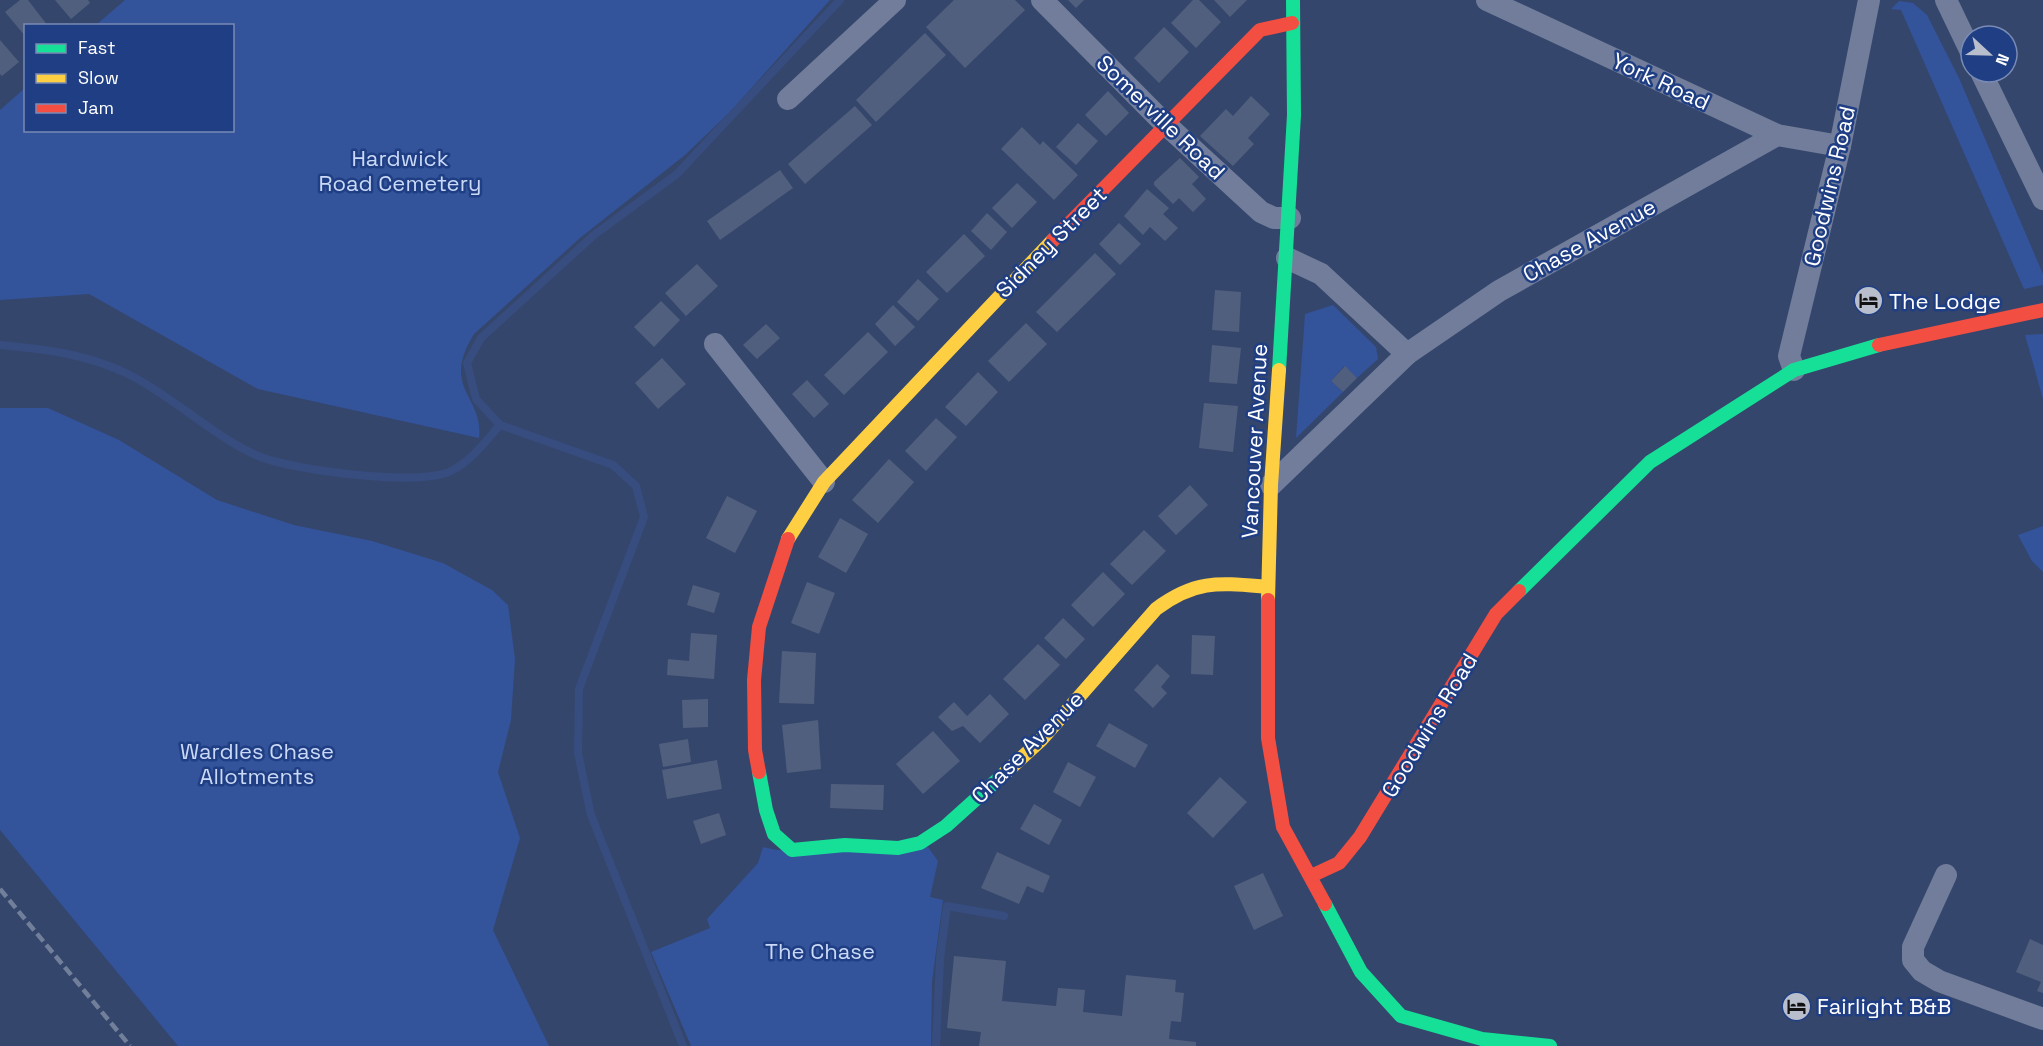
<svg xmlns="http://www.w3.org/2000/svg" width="2043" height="1046" font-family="'Space Grotesk',sans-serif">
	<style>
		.green { fill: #33539a }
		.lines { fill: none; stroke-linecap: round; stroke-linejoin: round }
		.stream { stroke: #384d7f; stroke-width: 8 }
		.building { fill: #515f7e }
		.street { stroke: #717d9a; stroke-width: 22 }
		.fast { stroke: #16e098; stroke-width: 14 }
		.slow { stroke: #ffcf43; stroke-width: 14 }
		.jam { stroke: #f24e42; stroke-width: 14 }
		.rail { stroke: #717f9a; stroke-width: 4.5; stroke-dasharray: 10 4.5; stroke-linecap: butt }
		.labels { text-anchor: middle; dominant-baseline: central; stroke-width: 5; stroke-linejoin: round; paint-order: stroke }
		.street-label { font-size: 22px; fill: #fff; stroke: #1f3e83 }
		.park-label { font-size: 22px; fill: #cad9f7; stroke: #1f3e83 }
		.poi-label { font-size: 22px; fill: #fff; stroke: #1f3e83; text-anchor: start }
	</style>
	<rect width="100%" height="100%" fill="#35466c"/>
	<g class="green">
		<path d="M125,0h705l-100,112 -45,43 -105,83 -106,96c-34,55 10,62 5,104l-221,-49 -169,-95 -89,6v-190l25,-22 1,42h206v-104l-136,-1z"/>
		<path d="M1899,1l14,2 14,12 32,63 84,196v11l-19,4 -123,-279 -10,-1z"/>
		<path d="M1333,305l43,42 2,12 -21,19 -13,-12 -13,15 12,11 -47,46 9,-124z"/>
		<path d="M2043,334v65l-18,-64z"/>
		<path d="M0,408h48l71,32 98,60 77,25 78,16 71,22 49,27 16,15 7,54 -4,61 -13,52 22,66 -27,92 56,116h-371l-178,-216z"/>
		<path d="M2043,526v46l-11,-11 -14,-26z"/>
		<path d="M763,847l14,3 151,-3 10,14 -8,36 13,3 -11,81 -1,65h-240l-40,-94 59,-24 -3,-9 51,-56z"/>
	</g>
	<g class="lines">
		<g class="stream">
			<path d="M0,345c44,4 87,9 128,29 46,23 83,61 130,82 33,14 162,31 193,15 20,-10 34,-29 49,-46l113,40 23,21 8,31 -65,172 -1,64 13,62 92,231"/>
			<path d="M500,425l-24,-26 -9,-36 14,-25 113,-103 83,-61 163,-174"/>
			<path d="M936,1046l4,-87 7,-53 57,10"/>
		</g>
	</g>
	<g class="building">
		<path d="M20,0h8l20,26h-22v11l-21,-25z"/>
		<path d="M55,0h33l2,3 -19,16z"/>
		<path d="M954,0h61l10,10 -60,58 -39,-41z"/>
		<path d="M1068,0h16l-8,8z"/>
		<path d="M1193,0h6l22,22 -25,26 -25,-25z"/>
		<path d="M1214,0h33l-17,17z"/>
		<path d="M1164,27l25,25 -30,31 -25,-25z"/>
		<path d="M925,33l21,22 -70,67 -20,-22z"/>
		<path d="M0,40l19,22 -17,14 -2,-2z"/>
		<path d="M1108,91l21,22 -23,23 -21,-21z"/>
		<path d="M1251,96l19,18 -22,24 6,6 -21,22 -33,-30 26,-27 7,7z"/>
		<path d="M855,106l17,19 -67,59 -17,-20z"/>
		<path d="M1078,123l20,18 -22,24 -20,-18z"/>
		<path d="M1022,127l18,18 3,-4 35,34 -24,25 -53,-51z"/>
		<path d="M1180,158l19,19 -7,7 14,15 -13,13 -14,-14 -6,6 -19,-19v-3z"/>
		<path d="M780,170l13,18 -73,52 -13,-19z"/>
		<path d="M1017,183l20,19 -25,26 -20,-20z"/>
		<path d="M1147,189l22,19 -6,6 15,14 -13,13 -15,-14 -7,8 -19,-19z"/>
		<path d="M987,213l20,19 -16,18 -20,-19z"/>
		<path d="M1119,223l22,21 -21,21 -21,-21z"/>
		<path d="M964,234l21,22 -38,37 -21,-21z"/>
		<path d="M1095,253l21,21 -59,58 -21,-20z"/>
		<path d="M697,264l21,22 -32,30 -21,-23z"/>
		<path d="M918,279l21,20 -21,22 -21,-19z"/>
		<path d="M1215,290l26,2 -2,40 -27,-2z"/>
		<path d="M661,301l19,19 -26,27 -20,-20z"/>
		<path d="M893,305l22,22 -20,19 -20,-22z"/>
		<path d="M1026,323l21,21 -38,38 -21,-21z"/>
		<path d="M766,324l14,14 -23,21 -14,-14z"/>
		<path d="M868,332l20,20 -44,43 -20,-20z"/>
		<path d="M1212,345l29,3 -4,36 -28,-2z"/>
		<path d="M662,358l24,26 -28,25 -23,-26z"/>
		<path d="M1345,366l12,12 -14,14 -12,-11z"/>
		<path d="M978,372l20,20 -32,34 -21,-19z"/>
		<path d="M807,380l22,24 -15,14 -22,-24z"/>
		<path d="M1204,403l34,3 -5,46 -34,-4z"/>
		<path d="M936,418l21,19 -31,34 -21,-20z"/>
		<path d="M889,459l25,23 -36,41 -26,-23z"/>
		<path d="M1190,485l18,20 -32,30 -18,-19z"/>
		<path d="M727,496l30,15 -22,42 -29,-15z"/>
		<path d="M840,518l28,16 -22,39 -28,-16z"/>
		<path d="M1144,530l22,21 -34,34 -22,-21z"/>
		<path d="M1103,572l22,22 -32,33 -22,-22z"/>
		<path d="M807,582l28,11 -16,41 -28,-11z"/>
		<path d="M693,585l27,8 -6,20 -27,-8z"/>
		<path d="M1063,618l22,21 -19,20 -22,-21z"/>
		<path d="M691,633l26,2 -3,44 -47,-4 1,-16 21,2z"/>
		<path d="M1192,635l23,1 -2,39 -22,-1z"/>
		<path d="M1038,644l22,21 -35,35 -22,-21z"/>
		<path d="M782,651l34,2 -2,51 -35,-1z"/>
		<path d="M1157,664l13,12 -9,11 6,6 -14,15 -19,-18z"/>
		<path d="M990,694l19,20 -29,29 -17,-17 -11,5 -14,-14 16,-15 13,14z"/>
		<path d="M708,699v28l-25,1 -1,-28z"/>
		<path d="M818,720l3,49 -34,4 -5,-48z"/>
		<path d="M1109,723l39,22 -13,23 -39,-22z"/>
		<path d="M933,731l27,30 -37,33 -27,-30z"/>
		<path d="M688,739l3,23 -28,5 -4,-23z"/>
		<path d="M717,760l5,29 -55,10 -5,-29z"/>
		<path d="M1068,762l28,15 -16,30 -27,-15z"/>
		<path d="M1220,777l27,25 -34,36 -26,-25z"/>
		<path d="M831,784l53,1 -1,25 -53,-2z"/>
		<path d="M1034,804l28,16 -13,25 -29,-16z"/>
		<path d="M719,813l7,22 -25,9 -8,-23z"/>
		<path d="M997,852l53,24 -7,17 -16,-7 -8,18 -38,-16z"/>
		<path d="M1263,873l20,43 -29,14 -20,-44z"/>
		<path d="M2030,939l13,6v48l-6,-2 4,-9 -25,-10z"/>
		<path d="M954,956l52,5 -4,40 54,5 2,-18 27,2 -2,22 39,4 4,-41 50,5 -1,12 9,1 -3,29 -10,-1 -2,18 27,3v4h-217l2,-14 -34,-4z"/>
	</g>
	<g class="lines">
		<g class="street">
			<path d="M1042,0l118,119 101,93 13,6h16"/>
			<path d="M1487,0l290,135 63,11"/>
			<path d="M1946,0l25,52"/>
			<path d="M1981,72l62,127"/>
			<path d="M788,99l107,-99"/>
			<path d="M1287,258l34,16 86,80"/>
			<path d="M715,344l109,138"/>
			<path d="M1794,370l-5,-14 51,-210 29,-146"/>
			<path d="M1271,485l136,-131 92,-63 278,-156"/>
			<path d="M1946,875l-33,72v13l9,11 17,10 104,38"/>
		</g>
		<g class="fast">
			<path d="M1279,370l15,-255 -1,-115"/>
			<path d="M1519,591l131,-129 144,-92 85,-25"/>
			<path d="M759,772l7,38 8,24 18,16 53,-5 53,3 22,-5 26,-17 59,-53"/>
			<path d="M1325,904l36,68 40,44 81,23 68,7"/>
		</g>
		<g class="slow">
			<path d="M788,539l36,-57 229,-242"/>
			<path d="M1268,600l3,-115 8,-115"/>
			<path d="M1005,773l37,-34 114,-130c40,-30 64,-26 112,-22"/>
		</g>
		<g class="jam">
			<path d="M1053,240l207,-210 32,-7"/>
			<path d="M1879,345l164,-35"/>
			<path d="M1268,600v138l15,89 42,77"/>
			<path d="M759,772l-4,-22 -1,-70 5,-53 29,-88"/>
			<path d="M1311,876l28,-13 21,-26 136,-223 23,-23"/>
		</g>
		<path class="rail" d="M0,889l130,157"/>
	</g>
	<defs>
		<symbol id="hotel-disc" viewBox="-11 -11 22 22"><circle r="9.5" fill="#b8becc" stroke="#1f3e83"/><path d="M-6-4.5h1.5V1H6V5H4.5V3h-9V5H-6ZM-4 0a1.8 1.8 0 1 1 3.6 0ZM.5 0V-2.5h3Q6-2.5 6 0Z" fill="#111"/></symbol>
	</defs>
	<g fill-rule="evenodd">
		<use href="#hotel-disc" x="1852" y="284" width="33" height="33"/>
		<use href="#hotel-disc" x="1780" y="990" width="33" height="33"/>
	</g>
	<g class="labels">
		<g class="street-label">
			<text transform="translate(1661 81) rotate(25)">York Road</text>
			<text transform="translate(1161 117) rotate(44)">Somerville Road</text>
			<text transform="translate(1829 186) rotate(-77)">Goodwins Road</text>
			<text transform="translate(1589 240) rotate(-29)">Chase Avenue</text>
			<text transform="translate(1051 242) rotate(-45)">Sidney Street</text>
			<text transform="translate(1254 441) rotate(-87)">Vancouver Avenue</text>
			<text transform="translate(1429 725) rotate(-59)">Goodwins Road</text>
			<text transform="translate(1027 747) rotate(-45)">Chase Avenue</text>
		</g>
		<g class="park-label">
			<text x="400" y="158">Hardwick<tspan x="400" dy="25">Road Cemetery</tspan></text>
			<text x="257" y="751">Wardles Chase<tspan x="257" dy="25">Allotments</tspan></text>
			<text x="820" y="951">The Chase</text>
		</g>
		<g class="poi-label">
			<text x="1889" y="301">The Lodge</text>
			<text x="1817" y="1006">Fairlight B&amp;B</text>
		</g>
	</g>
	<rect x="24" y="24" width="210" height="108" fill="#1f3e83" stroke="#798bb5" stroke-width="1.5"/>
	<rect x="36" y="44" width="30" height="9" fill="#16e098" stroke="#798bb5" stroke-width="1.5"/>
	<text x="78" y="54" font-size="18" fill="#ffffff">Fast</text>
	<rect x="36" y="74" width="30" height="9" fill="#ffcf43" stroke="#798bb5" stroke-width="1.5"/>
	<text x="78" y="84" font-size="18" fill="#ffffff">Slow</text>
	<rect x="36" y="104" width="30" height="9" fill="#f24e42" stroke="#798bb5" stroke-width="1.5"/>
	<text x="78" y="114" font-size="18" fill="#ffffff">Jam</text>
	<g transform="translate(1989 54) rotate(112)"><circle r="28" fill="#1f3e83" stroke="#798bb5" stroke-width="1.5"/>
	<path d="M0-4.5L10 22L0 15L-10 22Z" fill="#b8becc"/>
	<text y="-9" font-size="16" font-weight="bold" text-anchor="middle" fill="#ffffff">N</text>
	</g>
</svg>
